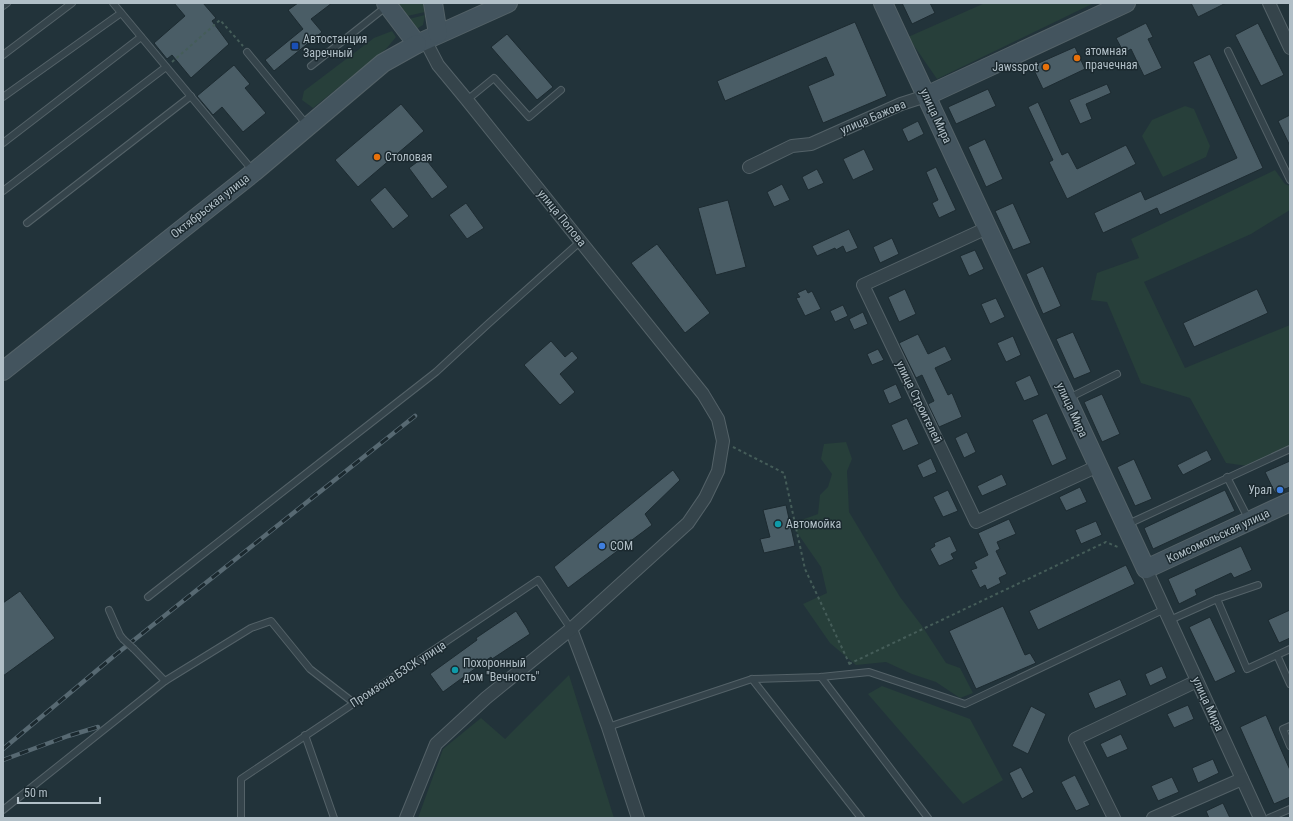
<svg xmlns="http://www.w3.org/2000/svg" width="1293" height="821" font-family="'Roboto Condensed',sans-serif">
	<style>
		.green { fill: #273f3a }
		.building { fill: #4a5d66; stroke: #1d2b31 }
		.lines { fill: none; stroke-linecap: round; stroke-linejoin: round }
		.lane-casing { stroke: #546268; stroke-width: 8 }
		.street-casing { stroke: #546268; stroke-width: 14 }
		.secondary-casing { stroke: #546268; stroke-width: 20 }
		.path { stroke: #455d59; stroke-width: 2; stroke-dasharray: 3 3; stroke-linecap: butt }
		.lane { stroke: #35444b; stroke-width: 6 }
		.street { stroke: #35444b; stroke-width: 12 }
		.secondary { stroke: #43545e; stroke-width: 18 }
		.rail-casing { stroke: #576972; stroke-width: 4.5 }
		.rail { stroke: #1b292f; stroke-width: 3; stroke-dasharray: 9; stroke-linecap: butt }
		.lane-bridge-casing { stroke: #546268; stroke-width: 8; stroke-linecap: butt }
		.lane-bridge { stroke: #35444b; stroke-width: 6 }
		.transit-dot { fill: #1a4fb4; stroke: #1b292f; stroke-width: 1.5 }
		.food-dot { fill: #e8710a; stroke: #1b292f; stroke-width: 1.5 }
		.shop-dot { fill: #3f7fe0; stroke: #1b292f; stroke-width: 1.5 }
		.culture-dot { fill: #0f9aa8; stroke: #1b292f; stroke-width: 1.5 }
		.labels { text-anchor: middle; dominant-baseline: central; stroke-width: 3; stroke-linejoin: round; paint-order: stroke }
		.poi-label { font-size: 12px; fill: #b1bfc7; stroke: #1b292f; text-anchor: start }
		.street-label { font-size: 12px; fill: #b1bfc7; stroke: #1b292f }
	</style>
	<rect width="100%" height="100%" fill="#22333a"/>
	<g class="green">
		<path d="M396,3h28l1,9 -22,5z"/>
		<path d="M985,3h109l-157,76 -29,-42z"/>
		<path d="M425,15l-2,10 -5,3h-5l-8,-8z"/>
		<path d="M392,31l4,6 -10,12 -73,59 -11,-8 2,-9 70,-53z"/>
		<path d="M1185,106l9,3 16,37 -4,11 -43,20 -21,-41 10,-16z"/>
		<path d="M1275,170l10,14 5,2v24l-39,24 -107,48 41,86 105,-43v122l-42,19 -22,-3 -36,-65 -49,-15 -34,-81 -16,-2 6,-27 42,-15 -8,-19z"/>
		<path d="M846,442l6,17 -5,12 2,41 51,85 22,29 24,37 14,5 13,25 -13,5 -24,-16 -24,-8 -26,-12 -30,3 -26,-22 -27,-39 24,-11 -6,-26 -25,-36 -3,-8 25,-9 2,-19 8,-8 4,-13 -11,-15 3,-15z"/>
		<path d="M569,675l45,143h-196l25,-69 38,-31 24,21z"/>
		<path d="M882,686l88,33 33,61 -40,24 -95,-110z"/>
	</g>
	<g class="building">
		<path d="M174,3h29l13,15 -4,3 17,23 -38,34 -19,-23 -5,4 -13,-16 31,-27z"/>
		<path d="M298,3h34l-21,16 11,13 -48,39 -9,-11 38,-31 -15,-19z"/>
		<path d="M902,3h28l5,10 -23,11z"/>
		<path d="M1191,3h35l-28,14z"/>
		<path d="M855,22l32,74 -64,27 -15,-37 26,-11 -8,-18 -101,44 -8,-20z"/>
		<path d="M1146,23l7,14 -5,2 14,29 -18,8 -13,-27 -7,4 -8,-15z"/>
		<path d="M1258,23l26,52 -23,11 -26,-51z"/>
		<path d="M507,34l46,53 -16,13 -46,-53z"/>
		<path d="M1075,47l10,22 -42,20 -11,-23z"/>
		<path d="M1210,54l53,114 -103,47 -3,-7 -54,25 -9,-20 47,-22 4,9 92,-42 -44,-96z"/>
		<path d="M234,65l16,19 -5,4 21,25 -23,19 -21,-25 -9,8 -16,-19z"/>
		<path d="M1107,84l4,9 -25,11 6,15 -12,5 -11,-24z"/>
		<path d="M988,89l8,17 -40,18 -8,-17z"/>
		<path d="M1038,102l24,53 6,-3 9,17 49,-24 10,19 -69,35 -18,-37 4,-2 -25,-53z"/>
		<path d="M401,104l23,27 -66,56 -23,-27z"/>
		<path d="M1290,115v31l-12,-25z"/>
		<path d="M918,121l6,13 -16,8 -6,-13z"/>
		<path d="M985,139l18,40 -17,8 -18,-40z"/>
		<path d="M864,149l10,21 -21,10 -10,-21z"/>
		<path d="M424,157l24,30 -16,12 -23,-31z"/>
		<path d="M936,167l20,43 -17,8 -7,-15 6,-3 -12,-28z"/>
		<path d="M817,169l7,14 -16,7 -6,-13z"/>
		<path d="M782,184l8,16 -16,7 -7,-15z"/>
		<path d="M385,187l24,29 -16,13 -23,-29z"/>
		<path d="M728,200l18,67 -30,8 -18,-67z"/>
		<path d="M466,203l18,25 -17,11 -18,-24z"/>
		<path d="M1013,203l18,40 -18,7 -18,-39z"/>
		<path d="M849,229l9,19 -12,5 -3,-7 -7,4 -1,-2 -18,8 -5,-10z"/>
		<path d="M892,238l7,16 -19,9 -7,-16z"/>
		<path d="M657,244l53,69 -25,20 -54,-70z"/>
		<path d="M975,250l9,19 -15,7 -9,-20z"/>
		<path d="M1043,266l18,40 -18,8 -17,-40z"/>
		<path d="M806,289l2,4 4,-2 9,18 -16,7 -9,-18 4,-1 -3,-4z"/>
		<path d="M905,289l11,25 -17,8 -11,-25z"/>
		<path d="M1257,289l11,24 -74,34 -11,-24z"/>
		<path d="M996,298l9,19 -15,7 -9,-20z"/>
		<path d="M843,305l5,11 -13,6 -5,-11z"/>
		<path d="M863,312l5,12 -14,6 -5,-11z"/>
		<path d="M1073,332l18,40 -17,7 -18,-40z"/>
		<path d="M918,334l10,20 17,-8 7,14 -17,8 13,27 4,-2 10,24 -23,10 -11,-23 6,-3 -12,-26 -6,3 -17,-35z"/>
		<path d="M1013,336l8,19 -15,7 -9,-19z"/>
		<path d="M551,341l14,16 7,-6 6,7 -18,16 15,18 -15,13 -36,-40z"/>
		<path d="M878,349l6,11 -12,5 -5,-11z"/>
		<path d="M1030,375l9,20 -15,6 -9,-19z"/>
		<path d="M896,384l6,14 -13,6 -6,-14z"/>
		<path d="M1102,394l18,40 -18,8 -18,-40z"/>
		<path d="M1047,413l20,46 -15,7 -20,-46z"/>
		<path d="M907,418l12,26 -16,7 -12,-26z"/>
		<path d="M967,432l9,20 -12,6 -9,-20z"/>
		<path d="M1207,450l5,10 -29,15 -6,-10z"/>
		<path d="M931,458l6,14 -14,6 -6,-13z"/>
		<path d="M1134,459l18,40 -17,7 -18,-39z"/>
		<path d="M1290,461v26l-15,6 -10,-21z"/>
		<path d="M673,470l7,10 -35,34 7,11 -84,63 -14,-21z"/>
		<path d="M1002,474l5,11 -25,11 -5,-10z"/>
		<path d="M1080,487l7,15 -21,9 -7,-14z"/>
		<path d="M948,490l10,21 -15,6 -10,-20z"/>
		<path d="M1225,490l10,21 -82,38 -9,-21z"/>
		<path d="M786,505l9,41 -31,7 -4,-14 10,-2 -7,-27z"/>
		<path d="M1009,519l7,15 -19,8 3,7 -4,2 11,23 -8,4 2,5 -14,7 -2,-5 -5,3 -9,-18 6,-2 -3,-6 14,-7 -10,-22z"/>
		<path d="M1096,521l6,14 -21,9 -6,-14z"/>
		<path d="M950,536l7,15 -6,3 3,5 -15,7 -9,-17 5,-3 -1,-3z"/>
		<path d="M1241,546l11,24 -18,8 -3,-5 -36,17 2,5 -18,9 -11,-25z"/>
		<path d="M1126,565l9,19 -97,46 -9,-19z"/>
		<path d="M20,591l35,47 -52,38v-73z"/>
		<path d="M1003,606l22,49 5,-2 6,10 -60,26 -27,-58z"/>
		<path d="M1290,610v28l-11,5 -11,-23z"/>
		<path d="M516,611l11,17 3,6 -38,25 -1,-2 -48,35 -13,-18 47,-34 -1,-2z"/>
		<path d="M1210,617l26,55 -21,10 -26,-55z"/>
		<path d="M1162,666l5,12 -17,8 -5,-12z"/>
		<path d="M1120,679l7,16 -32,14 -7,-16z"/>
		<path d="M1188,705l6,14 -20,9 -7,-14z"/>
		<path d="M1031,706l15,8 -18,40 -16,-8z"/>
		<path d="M1266,715l24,55v27l-16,7 -34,-77z"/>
		<path d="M1121,734l7,15 -21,9 -7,-14z"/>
		<path d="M1213,759l6,14 -21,10 -6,-15z"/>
		<path d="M1021,767l13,25 -12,7 -13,-26z"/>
		<path d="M1075,775l15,30 -14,6 -15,-29z"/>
		<path d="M1172,777l7,15 -21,9 -7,-15z"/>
		<path d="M1223,803l7,15h-21l-3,-7z"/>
	</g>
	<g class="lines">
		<defs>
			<g id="lane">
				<path d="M113,3l140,168"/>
				<path d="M3,6l4,-3"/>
				<path d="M1228,51l62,129"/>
				<path d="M247,52l60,73"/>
				<path d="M3,55l69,-52"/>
				<path d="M311,66l76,-60"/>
				<path d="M3,97l118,-84"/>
				<path d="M467,100l27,-22 35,39 32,-27"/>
				<path d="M3,143l138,-106"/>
				<path d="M3,191l163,-124"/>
				<path d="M27,223l164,-127"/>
				<path d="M1069,398l48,-24"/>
				<path d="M1227,477l22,43"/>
				<path d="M1126,525l164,-76"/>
				<path d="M148,597l288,-225 52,-48 93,-83"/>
				<path d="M1217,599l30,70 43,-20"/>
				<path d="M109,610l11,25 3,4"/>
				<path d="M1170,620l47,-21 41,-14"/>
				<path d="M134,649l31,32 86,-53 20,-7 39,48 44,34"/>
				<path d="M1277,655l13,29"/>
				<path d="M821,677l107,141"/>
				<path d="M752,679l109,139"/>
				<path d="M1290,726l-7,3 7,17"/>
				<path d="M608,727l144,-48 69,-2 48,-5 96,32 200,-95"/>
				<path d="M305,735l29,83"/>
				<path d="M3,810l162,-129"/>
				<path d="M241,818v-39l297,-199 33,49"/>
				<path d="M1269,818l21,-9"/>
			</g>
			<g id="street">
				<path d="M1269,3l21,45"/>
				<path d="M749,167l43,-21 19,-2 90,-40 25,-8"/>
				<path d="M987,228l-124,57 113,237 122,-56"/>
				<path d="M1146,569l114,249"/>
				<path d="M571,629l37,98 30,91"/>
				<path d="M406,818l30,-74 50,-46 85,-69 117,-106 17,-25 13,-27 5,-30 -5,-22 -15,-25 -236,-294 -29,-35 -13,-25"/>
				<path d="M1114,818l-39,-79 122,-58"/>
				<path d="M1153,818l89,-39"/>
			</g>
			<g id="secondary">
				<path d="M386,3l31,41 91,-41"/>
				<path d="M433,3l5,31"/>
				<path d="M883,3l263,566 144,-67"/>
				<path d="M926,96l200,-93"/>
				<path d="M3,371l251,-199 129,-109 34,-19"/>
			</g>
		</defs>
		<use href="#lane" class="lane-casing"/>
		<use href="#street" class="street-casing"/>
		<use href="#secondary" class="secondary-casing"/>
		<g class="path">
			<path d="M172,62l48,-42 23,26"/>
			<path d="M733,447l51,26 21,96 45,96"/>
			<path d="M849,664l257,-122 14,6"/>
		</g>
		<use href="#lane" class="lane"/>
		<use href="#street" class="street"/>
		<use href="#secondary" class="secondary"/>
		<defs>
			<g id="rail">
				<path d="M3,749l111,-93 301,-240"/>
				<path d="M3,760l65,-24 30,-9"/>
			</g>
		</defs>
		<use href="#rail" class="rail-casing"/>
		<use href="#rail" class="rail"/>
		<defs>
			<path id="lane-bridge" d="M123,639l11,10"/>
		</defs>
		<use href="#lane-bridge" class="lane-bridge-casing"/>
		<use href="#lane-bridge" class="lane-bridge"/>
	</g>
	<rect class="transit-dot" x="291" y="42" width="8" height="8" rx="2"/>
	<g class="food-dot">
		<circle cx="1077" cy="58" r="4"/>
		<circle cx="1046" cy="67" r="4"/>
		<circle cx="377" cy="157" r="4"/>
	</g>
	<g class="shop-dot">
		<circle cx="1280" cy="490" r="4"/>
		<circle cx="602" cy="546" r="4"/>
	</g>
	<g class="culture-dot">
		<circle cx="778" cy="524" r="4"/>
		<circle cx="455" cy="670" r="4"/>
	</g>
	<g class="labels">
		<g class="poi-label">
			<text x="303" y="39">Автостанция<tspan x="303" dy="14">Заречный</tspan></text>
			<text x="1085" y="51">атомная<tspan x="1085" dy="14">прачечная</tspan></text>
			<text x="1038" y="67" text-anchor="end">Jawsspot</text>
			<text x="385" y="157">Столовая</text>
			<text x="1272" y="490" text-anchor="end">Урал</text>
			<text x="786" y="524">Автомойка</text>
			<text x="610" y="546">СОМ</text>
			<text x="463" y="663">Похоронный<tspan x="463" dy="14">дом "Вечность"</tspan></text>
		</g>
		<g class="street-label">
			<text transform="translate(936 116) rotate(65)">улица Мира</text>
			<text transform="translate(873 117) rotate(-23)">улица Бажова</text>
			<text transform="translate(210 206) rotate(-38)">Октябрьская улица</text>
			<text transform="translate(562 218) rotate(51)">улица Попова</text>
			<text transform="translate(919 402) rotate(64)">улица Строителей</text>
			<text transform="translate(1072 410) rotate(65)">улица Мира</text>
			<text transform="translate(1218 536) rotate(-25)">Комсомольская улица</text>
			<text transform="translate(398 674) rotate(-33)">Промзона БЗСК улица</text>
			<text transform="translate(1208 704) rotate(65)">улица Мира</text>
		</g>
	</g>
	<rect width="1293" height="821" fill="none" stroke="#b1bfc7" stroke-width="8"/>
	<path d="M18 797v6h82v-6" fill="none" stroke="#b1bfc7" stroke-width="2"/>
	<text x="24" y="797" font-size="12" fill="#b1bfc7" stroke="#1b292f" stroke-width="3" paint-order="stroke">50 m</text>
</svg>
